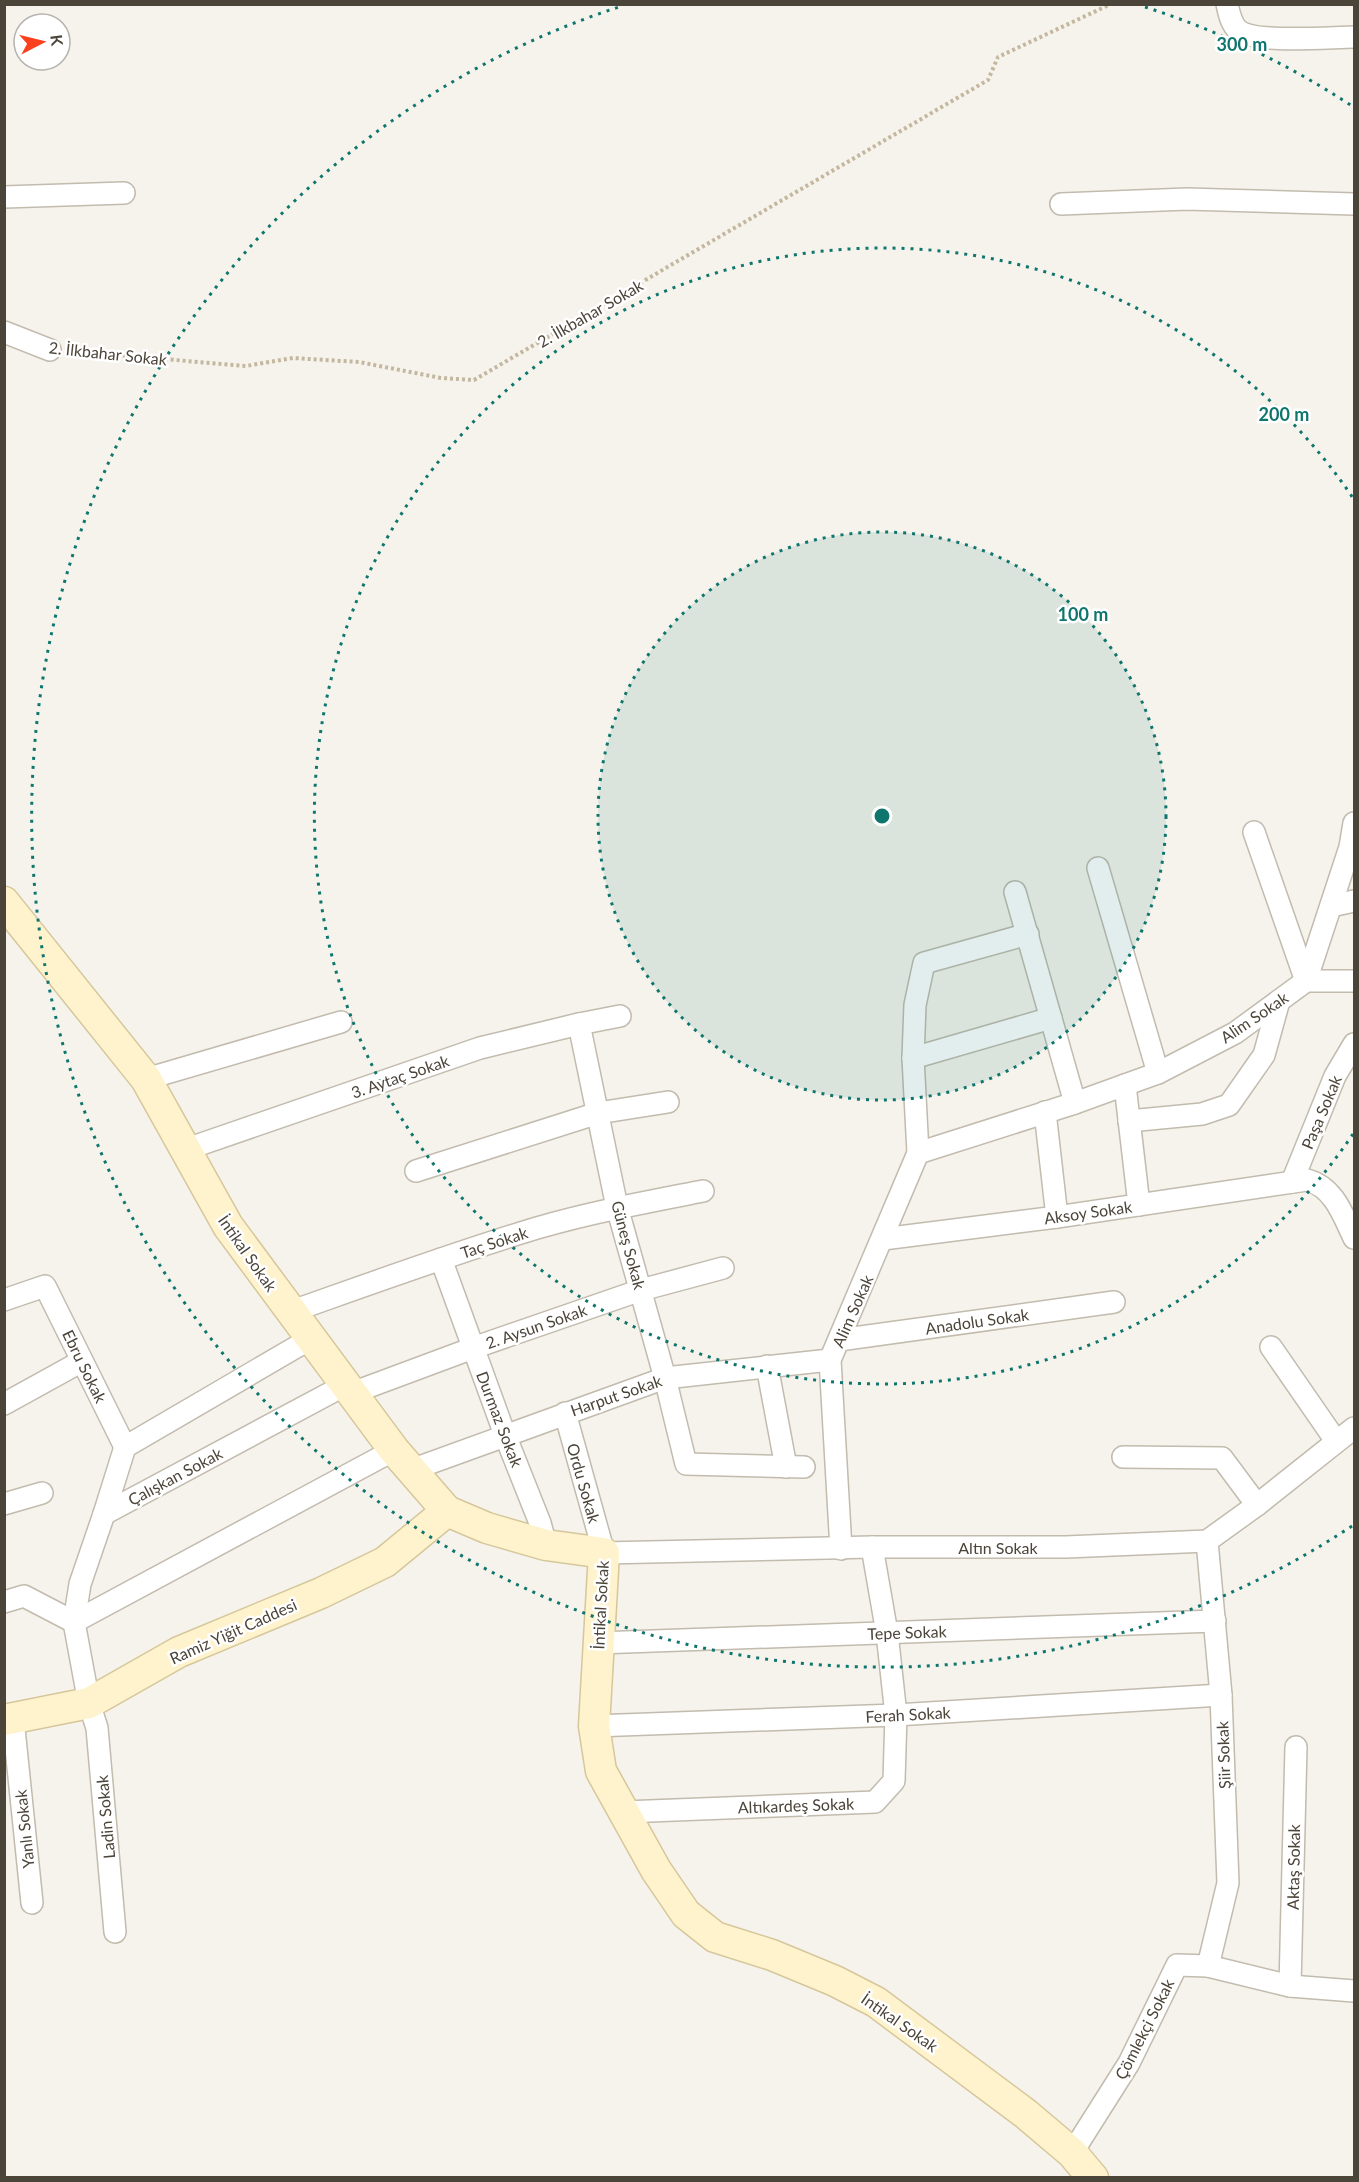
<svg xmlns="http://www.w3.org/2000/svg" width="1359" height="2182" font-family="Lato,sans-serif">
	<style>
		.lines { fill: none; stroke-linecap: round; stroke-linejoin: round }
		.street-casing { stroke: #c2bbae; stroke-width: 24 }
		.secondary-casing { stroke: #d6c79b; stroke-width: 33 }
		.path { stroke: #c4b79f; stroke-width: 4; stroke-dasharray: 3 3; stroke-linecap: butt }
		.street { stroke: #fff; stroke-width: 21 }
		.secondary { stroke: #fff3cd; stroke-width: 30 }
		.ring { fill: none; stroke: #0f766e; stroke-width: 3; stroke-dasharray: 3 6 }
		.labels { text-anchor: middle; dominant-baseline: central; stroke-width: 5; stroke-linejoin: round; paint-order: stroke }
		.street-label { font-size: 16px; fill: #4b4439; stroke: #fff }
		.centre { fill: #0f766e; stroke: #fff; stroke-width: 3 }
		.ring-label { font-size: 18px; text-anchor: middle; font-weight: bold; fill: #0f766e; stroke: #fff; stroke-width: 5; stroke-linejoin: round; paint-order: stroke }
	</style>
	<rect width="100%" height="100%" fill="#f6f3ec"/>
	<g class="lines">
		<defs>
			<g id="street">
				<path d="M1227,4c2,9 4,20 11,26 16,14 93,7 116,7"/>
				<path d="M4,197l120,-4"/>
				<path d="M1061,204l126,-5 167,5"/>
				<path d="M4,332l46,18"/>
				<path d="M1254,832l52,149"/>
				<path d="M1098,868l60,205"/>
				<path d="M1015,892l60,211"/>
				<path d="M1331,906l23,-5"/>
				<path d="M1306,981l44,-134 4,-24"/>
				<path d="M579,1024l38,183 48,171 21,86 118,3"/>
				<path d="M913,1058l138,-40"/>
				<path d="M146,1079l195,-57"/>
				<path d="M1125,1085l14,120"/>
				<path d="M1045,1112l12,105"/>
				<path d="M1129,1121l73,-7 27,-9 35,-50 15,-54"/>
				<path d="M184,1150l296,-102 99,-24 41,-8"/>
				<path d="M918,1153l-5,-95 2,-53 9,-42 104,-29"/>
				<path d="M416,1171l182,-58 70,-11"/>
				<path d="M1292,1182l43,-106 19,-32"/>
				<path d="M883,1239l174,-22 250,-37c27,7 36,35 47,58"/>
				<path d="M441,1259l64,176 35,88 6,22"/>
				<path d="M4,1300l41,-14 80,161"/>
				<path d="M290,1312c82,-29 164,-59 247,-84 55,-16 110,-26 166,-37"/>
				<path d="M839,1340l275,-38"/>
				<path d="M1271,1347l65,94"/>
				<path d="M767,1366l19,101"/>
				<path d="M352,1393l121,-45 168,-58 82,-22"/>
				<path d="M4,1404l78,-43"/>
				<path d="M565,1413l39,140 268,-6h194l141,-6 50,-36 97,-77"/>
				<path d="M1123,1457l99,1 35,47"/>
				<path d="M411,1470l254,-92 165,-18"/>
				<path d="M4,1504l38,-11"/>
				<path d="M104,1514l21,-67 185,-108"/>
				<path d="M1207,1541l14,154 7,188 -20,83"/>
				<path d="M841,1549l-11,-189 88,-207 157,-50 83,-30 77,-40 71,-52h48"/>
				<path d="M4,1602l20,-6 50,26 320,-172"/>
				<path d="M598,1643l617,-22"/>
				<path d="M13,1719l19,184"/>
				<path d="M594,1726l302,-11 325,-20"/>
				<path d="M624,1812l251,-10 19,-21 2,-66 -9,-82 -15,-86"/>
				<path d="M115,1932l-18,-204 -8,-25 -15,-81 6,-38 24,-70 241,-129"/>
				<path d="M1290,1986l6,-239"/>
				<path d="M1072,2153l57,-90 48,-98 31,1 82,20 64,5"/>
			</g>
			<g id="secondary">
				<path d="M4,902l142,177 82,147 166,224 53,61 40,17 59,17 58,8 -10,173 7,45 55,99 30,44 29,23 57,18 63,26 41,21 150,112 46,39 21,25"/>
				<path d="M4,1720l85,-17 90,-51 142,-59 64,-31 62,-51"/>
			</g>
		</defs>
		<use href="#street" class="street-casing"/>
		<use href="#secondary" class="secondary-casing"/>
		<path class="path" d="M69,351l177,15 47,-8 66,4 82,16 33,2 514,-300 10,-23 113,-53"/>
		<use href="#street" class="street"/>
		<use href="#secondary" class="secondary"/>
	</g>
	<circle cx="882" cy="816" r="284" fill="#0f766e" fill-opacity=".12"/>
	<g class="ring">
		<circle cx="882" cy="816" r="284"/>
		<path d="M1353 1134A568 568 0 1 1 1353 498"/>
		<path d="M1352 1526A851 851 0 1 1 619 7M1145 7A851 851 0 0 1 1352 106"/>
	</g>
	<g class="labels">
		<g class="street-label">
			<text transform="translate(590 313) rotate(-30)">2. İlkbahar Sokak</text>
			<text transform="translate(108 353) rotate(6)">2. İlkbahar Sokak</text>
			<text transform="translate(1254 1017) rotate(-34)">Alim Sokak</text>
			<text transform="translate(400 1076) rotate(-19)">3. Aytaç Sokak</text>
			<text transform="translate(1321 1112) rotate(-67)">Paşa Sokak</text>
			<text transform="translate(1088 1212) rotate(-8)">Aksoy Sokak</text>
			<text transform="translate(494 1242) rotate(-18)">Taç Sokak</text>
			<text transform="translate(629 1245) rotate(75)">Güneş Sokak</text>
			<text transform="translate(248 1253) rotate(55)">İntikal Sokak</text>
			<text transform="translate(852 1311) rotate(-66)">Alim Sokak</text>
			<text transform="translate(977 1321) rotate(-8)">Anadolu Sokak</text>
			<text transform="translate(536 1326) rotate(-19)">2. Aysun Sokak</text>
			<text transform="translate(85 1366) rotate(64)">Ebru Sokak</text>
			<text transform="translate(616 1395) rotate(-19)">Harput Sokak</text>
			<text transform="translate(500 1419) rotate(69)">Durmaz Sokak</text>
			<text transform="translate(175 1476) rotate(-28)">Çalışkan Sokak</text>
			<text transform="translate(584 1483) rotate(74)">Ordu Sokak</text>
			<text x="998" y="1547">Altın Sokak</text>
			<text transform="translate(600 1605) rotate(-87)">İntikal Sokak</text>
			<text transform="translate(233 1631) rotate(-24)">Ramiz Yiğit Caddesi</text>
			<text transform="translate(907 1632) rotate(-2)">Tepe Sokak</text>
			<text transform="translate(908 1714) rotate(-3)">Ferah Sokak</text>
			<text transform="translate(1223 1755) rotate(-92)">Şiir Sokak</text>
			<text transform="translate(796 1805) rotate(-2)">Altıkardeş Sokak</text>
			<text transform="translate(105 1817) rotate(-95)">Ladin Sokak</text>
			<text transform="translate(24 1829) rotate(-96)">Yanlı Sokak</text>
			<text transform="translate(1293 1867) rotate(-89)">Aktaş Sokak</text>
			<text transform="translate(900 2022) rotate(35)">İntikal Sokak</text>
			<text transform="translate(1144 2029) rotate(-63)">Çömlekçi Sokak</text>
		</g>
	</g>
	<circle cx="882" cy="816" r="9" class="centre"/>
	<g class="ring-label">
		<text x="1242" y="51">300 m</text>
		<text x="1284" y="421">200 m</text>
		<text x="1083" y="621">100 m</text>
	</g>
	<rect width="1359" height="2182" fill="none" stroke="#4b4439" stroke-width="12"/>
	<g transform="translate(42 42) rotate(83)"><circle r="28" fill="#ffffff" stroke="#b7b4b0" stroke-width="1.5"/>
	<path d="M0-4.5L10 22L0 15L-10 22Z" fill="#fc3f1d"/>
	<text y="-9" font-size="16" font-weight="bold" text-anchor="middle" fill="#4b4439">K</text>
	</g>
</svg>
